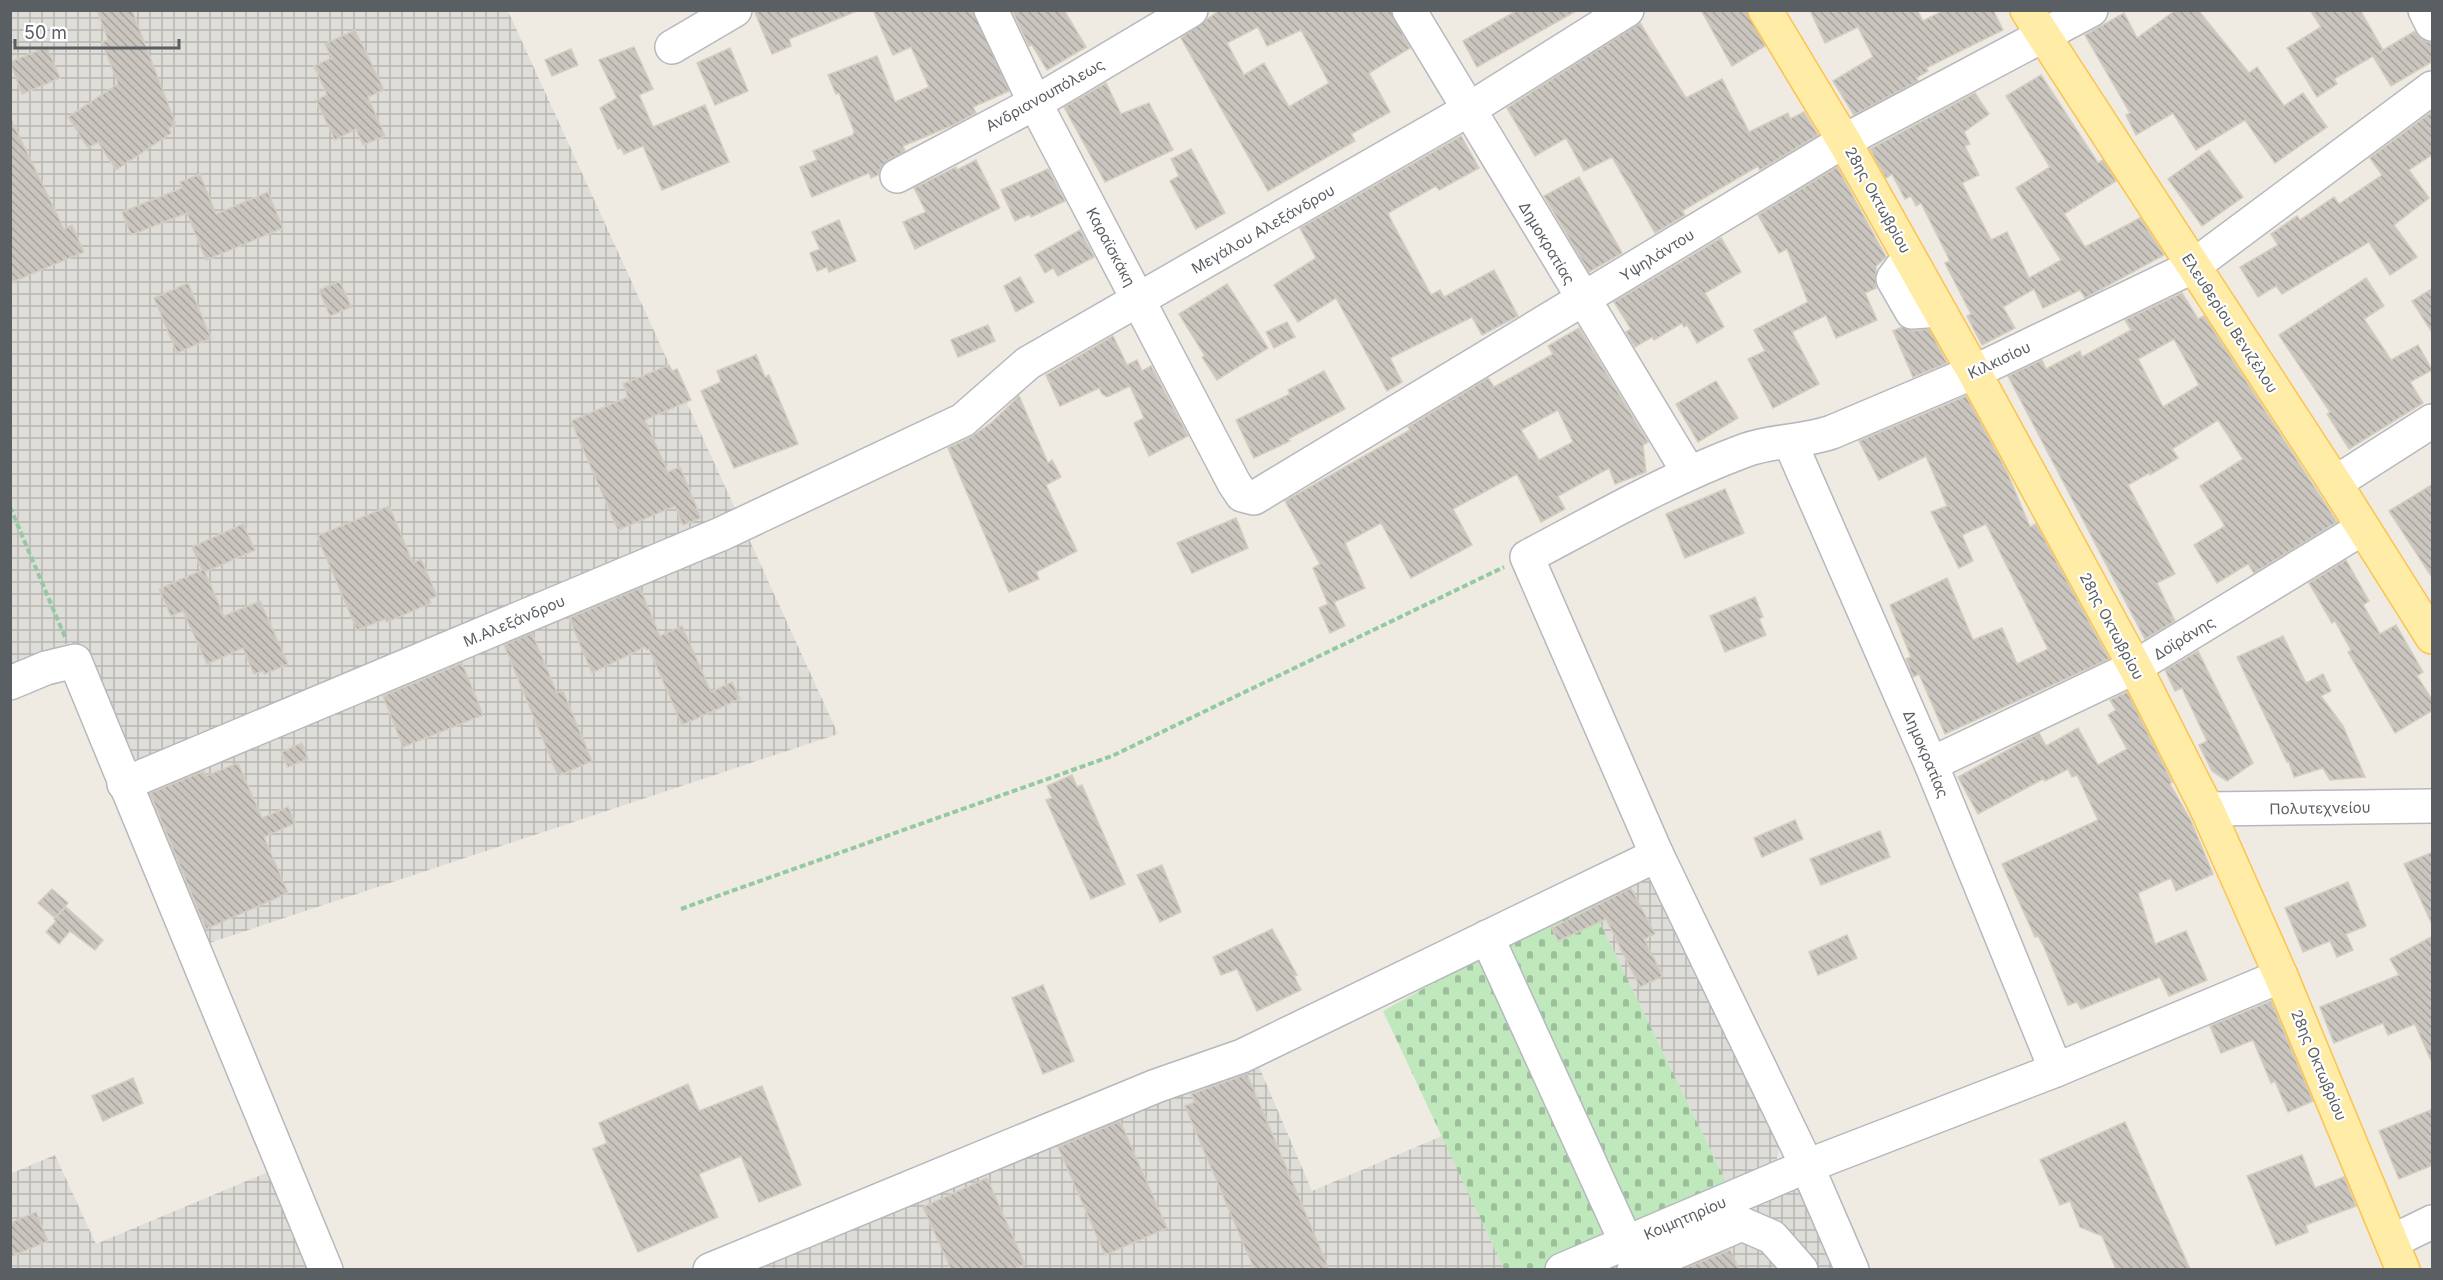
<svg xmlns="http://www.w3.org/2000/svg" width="2443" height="1280" font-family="Inter,sans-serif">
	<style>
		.industrial { fill: url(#industrial-grid) }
		.cemetery { fill: url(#cemetery-stones) }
		.building { fill: url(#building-back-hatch); stroke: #d4cdc0; stroke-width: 1.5; fill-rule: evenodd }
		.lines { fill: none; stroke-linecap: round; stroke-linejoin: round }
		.minor-casing { stroke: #b5b9be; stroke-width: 36 }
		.major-casing { stroke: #fcc34e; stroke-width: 36 }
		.path { stroke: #94caa1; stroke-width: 4; stroke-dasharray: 6 3; stroke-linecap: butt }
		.minor { stroke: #fff; stroke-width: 33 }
		.major { stroke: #ffeca7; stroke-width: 33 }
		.labels { text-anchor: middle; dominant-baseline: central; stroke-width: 4.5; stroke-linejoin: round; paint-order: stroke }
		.street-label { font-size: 15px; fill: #5a5f64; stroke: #fff }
	</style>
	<defs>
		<pattern id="industrial-grid" width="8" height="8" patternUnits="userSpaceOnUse" patternTransform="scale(1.5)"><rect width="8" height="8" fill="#dfddd7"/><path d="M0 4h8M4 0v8" fill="none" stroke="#b8b6b2"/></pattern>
		<pattern id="cemetery-stones" width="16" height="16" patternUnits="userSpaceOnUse" patternTransform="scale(1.5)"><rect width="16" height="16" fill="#bfe8bc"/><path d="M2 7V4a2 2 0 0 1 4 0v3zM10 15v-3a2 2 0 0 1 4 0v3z" fill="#9ebf9c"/></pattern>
		<pattern id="building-back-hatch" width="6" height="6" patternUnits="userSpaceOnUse" patternTransform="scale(1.5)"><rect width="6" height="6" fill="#cac6bf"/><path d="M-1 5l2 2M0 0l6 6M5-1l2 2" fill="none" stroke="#a7a49f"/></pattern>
	</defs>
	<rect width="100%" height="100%" fill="#efebe2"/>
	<g class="industrial">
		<path d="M10,11h498l330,723 -644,214 -123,-306 -60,27z"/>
		<path d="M1644,872l20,10 117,255 -6,32 -46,19 -141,-290z"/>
		<path d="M1254,1055l58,136 130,-55 62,133 -771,1z"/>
		<path d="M55,1155l41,89 184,-77 42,102h-311l-1,-95z"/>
		<path d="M1789,1181l18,7 35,82h-261z"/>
	</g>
	<path class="cemetery" d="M1588,898l141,290 -180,81h-45l-121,-258z"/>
	<g class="building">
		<path d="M97,10h35l44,115 -7,3 2,5 -55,37 -18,-28 -10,6 -20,-31 50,-33 -16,-42 6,-2z"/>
		<path d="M754,10h103v1l-68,28 2,7 -19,8z"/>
		<path d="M873,10h100l36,81 -36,16 3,6 -23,12 -50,21 2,5 -17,9 -7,7 -3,8 -7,3 -2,-5 -57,24 -12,-30 17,-7 -4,-9 40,-16 1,-4 -15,-38 -3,1 -8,-19 49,-19 18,46 34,-15 -18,-40 -18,8z"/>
		<path d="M1012,10h52l22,37 -39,23 -15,-25 -3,1z"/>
		<path d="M1220,10h170l20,38 -41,25 21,39 -39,22 4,7 -87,50 -87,-153zM1258,27l9,19 34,-16 28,53 -40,24 -25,-44 -20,12 -17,-32z"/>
		<path d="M1518,10h60l-101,57 -14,-26z"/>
		<path d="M1701,10h45l19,36 -33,20z"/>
		<path d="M1810,10h107l6,11 21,-11h49l10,20 -77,38 2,3 -12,7 2,3 -64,34 -21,-34 40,-24 -15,-30 -33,16z"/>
		<path d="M2176,10h22l51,63 8,-6 27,39 19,-13 24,34 -52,36 -30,-43 -49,30 -23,-37 -37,22 -10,-20 4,-2 -45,-78 39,-22 13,25z"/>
		<path d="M2310,10h50l23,40 -5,3 37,-22 6,8 10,4 2,18 -42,25 -18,-30 -39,23 3,5 -20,13 -30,-49 34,-21z"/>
		<path d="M1640,23l46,75 36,-19 27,53 39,-19 2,6 14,-7 14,23 -58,35 -2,-4 -76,45 3,4 -30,18 -43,-76 -28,14 -18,-33 -31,18 -28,-48z"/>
		<path d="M355,30l29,60 -16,7 17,39 -22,9 -7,-16 -21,11 -19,-40 11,-5 -13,-29 18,-8 -7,-14z"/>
		<path d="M47,47l13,31 -38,16 -12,-32z"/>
		<path d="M634,47l19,42 -14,6 14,32 52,-22 24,57 -67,28 -19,-44 -19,8 -3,-6 -3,1 -18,-41 17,-10 -18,-38z"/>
		<path d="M730,48l18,43 -33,14 -18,-42z"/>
		<path d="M571,49l7,16 -26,11 -7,-16z"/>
		<path d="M2041,75l57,88 5,-3 13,21 -52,33 21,33 55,-29 24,37 -79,43 -5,-8 -37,18 -9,-19 -31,18 12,21 -33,17 -15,-29 4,-2 -26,-51 5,-2 -29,-58 -5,3 -5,-10 -6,3 -13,-25 -6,4 -16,-29 105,-56 14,21 -25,18 6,12 -5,2 14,29 -17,8 29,57 16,-8 22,46 32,-18 -45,-72 34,-21 -44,-71z"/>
		<path d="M1106,83l15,31 28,-11 24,47 -68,32 -41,-75z"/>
		<path d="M2433,111v43l-24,16 20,28 -35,27 23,32 -27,18 -21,-33 -87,52 -6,-8 -18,11 -18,-30 38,-22 -7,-11 26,-18 3,4 34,-23 5,7 43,-29 -12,-17z"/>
		<path d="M10,117l54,112 8,-4 12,27 -74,31z"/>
		<path d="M1461,136l18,32 -40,22 -3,-4 -48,27 2,5 41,77 9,-5 4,7 50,-27 24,46 -36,19 -10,-18 -82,41 12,24 -15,9 -51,-93 -38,24 -24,-37 42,-27 -16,-30z"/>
		<path d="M1191,149l34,64 -29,16 -26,-48 9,-5 -8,-17z"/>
		<path d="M2209,150l34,47 -41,29 -34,-47z"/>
		<path d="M976,160l24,48 -85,41 -12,-27 23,-10 -12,-24 42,-21 1,3z"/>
		<path d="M1837,167l49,90 -10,9v22l-11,5 12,27 -41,18 -10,-23 -34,17 27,52 -46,24 -25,-49 17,-8 -11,-21 54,-28 -21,-53 -8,4 -21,-38z"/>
		<path d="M1048,169l17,32 -34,16 -1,-3 -15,7 -14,-31z"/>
		<path d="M200,174l16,40 52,-22 15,36 -77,32 -19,-47 -56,22 -9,-23 60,-24 -2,-6z"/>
		<path d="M1579,177l43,76 -33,19 -45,-76z"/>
		<path d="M839,220l17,41 -27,11 -2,-5 -10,4 -7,-18 10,-4 -8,-17z"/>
		<path d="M1080,230l14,27 -36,19 -5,-8 -8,5 -10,-18z"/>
		<path d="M1721,238l20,34 -36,21 19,34 -27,16 -10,-18 -3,2 -2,-4 -28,17 -2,-3 -17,10 -9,-15 5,-3 -17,-27z"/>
		<path d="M1020,277l14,25 -18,10 -12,-26z"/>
		<path d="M2366,278l18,28 -20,13 27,41 27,-15 14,25 -22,12 13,21 -74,46 -22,-35 3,-2 -51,-77z"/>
		<path d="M340,281l11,26 -21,9 -11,-26z"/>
		<path d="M188,283l23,55 -34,15 -23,-55z"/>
		<path d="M1227,284l41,64 -51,32 -15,-23 3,-1 -26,-42z"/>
		<path d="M2433,288v46l-21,-33z"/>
		<path d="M2182,293l16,26 6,-3 133,206 -83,51 -6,-9 -31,19 -23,-38 31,-19 -25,-40 43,-27 -25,-39 -46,29 6,9 -28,17 -1,-2 -21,12 47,89 -18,9 18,38 -30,18 -137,-263 34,-16 4,9 34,-18 2,6 49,-27 -6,-10zM2174,339l25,46 -36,22 -25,-48z"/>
		<path d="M1287,322l8,15 -21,11 -8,-16z"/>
		<path d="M988,325l7,16 -37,16 -7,-17z"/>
		<path d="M1902,327l11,4 16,-2 18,34 -34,14 -20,-46z"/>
		<path d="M1579,328l69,114 -5,3 3,27 -31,12 -6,-16 -51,28 7,13 -24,13 -24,-48 -64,35 19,36 -61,33 -30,-55 -36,20 20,45 -31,14 11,24 -15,7 -11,-25 9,-4 -15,-36 7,-4 -35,-63 125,-71 -2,-3 80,-49 6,9 59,-33 -5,-8zM1558,410l15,32 -34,18 -18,-30z"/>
		<path d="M1113,336l14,29 10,-5 5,11 9,-5 37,70 -39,20 -15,-33 10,-5 -14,-32 -23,11 -5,-3 -3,-6 -39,18 -14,-31z"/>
		<path d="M756,355l9,22 4,-2 29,69 -64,24 -33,-77 20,-9 -4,-11z"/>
		<path d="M669,365l3,6 5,-2 14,31 -46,20 23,52 12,-5 21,51 -18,7 -8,-19 -57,24 -47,-109 57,-24 -5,-13z"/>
		<path d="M1324,371l21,38 -57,30 2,2 -36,17 -18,-38 54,-26 -2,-4z"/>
		<path d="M1716,381l22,37 -40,24 -22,-38z"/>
		<path d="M1019,396l29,67 4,-3 9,17 -15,8 31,66 -41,21 3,7 -30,13 -61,-144 23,-11 20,-14z"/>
		<path d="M1966,396l41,76 23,55 6,-3 73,135 -164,75 -26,-60 -6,3 -7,-18 5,-2 -21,-52 57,-27 26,62 29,-12 15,36 31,-15 -62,-125 -24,11 11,26 -14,7 -28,-56 16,-6 -21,-50 -47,24 -20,-39z"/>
		<path d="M2433,484v95l-44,-68z"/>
		<path d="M1725,489l19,44 -59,25 -19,-44z"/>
		<path d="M389,506l24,57 8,-4 16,37 -8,3 2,4 -44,19 -2,-3 -28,11 -40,-94z"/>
		<path d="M1236,518l12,30 -56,25 -15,-30z"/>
		<path d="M243,524l12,26 -50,22 19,44 36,-15 28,63 -23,10 -2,-3 -9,3 -11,-26 -36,16 -24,-53 -12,5 -12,-27 43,-19 -10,-23z"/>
		<path d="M2346,560l23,41 -6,4 17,29 16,-9 27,47 -6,4 16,25v9l-38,23 -47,-81 3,-2 -16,-29 -3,2 -23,-40z"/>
		<path d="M640,588l20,48 22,-10 29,66 21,-10 8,17 -58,26 -33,-76 -2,1 -2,-3 -53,26 -23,-55z"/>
		<path d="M1755,597l8,20 -4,2 7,16 -41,17 -15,-36z"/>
		<path d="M532,633l25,60 6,-2 29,70 -34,15 -54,-131z"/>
		<path d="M2283,636l23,47 17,-9 8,17 -10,5 22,30 22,51 -35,3 -7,-12 -29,9 -5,-15h-2l-50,-105z"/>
		<path d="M2198,651l55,112 -26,18 -15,-10 -13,-26 8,-4 -25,-53 -7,3 -10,-21z"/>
		<path d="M462,663l21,52 -80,32 -20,-51z"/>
		<path d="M2127,692l45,90 -2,2 21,37 22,53 -37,17 -5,-13 -33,15 17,51 31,-13 21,49 -38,16 -9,-19 -79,32 -4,-7 -9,3 -24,-58 -6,-11 -3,1 -33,-73 96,-44 -21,-45 -5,2 -4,-8 -23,12 -2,-2 -65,35 -20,-37 81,-44 7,13 32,-18 20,37 29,-16 -19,-34 8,-5 -6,-10z"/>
		<path d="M302,743l6,16 -20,8 -7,-15z"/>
		<path d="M238,763l24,55 26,-11 8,16 -32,14 24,56 -82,36 -56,-136 54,-22 2,5z"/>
		<path d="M1072,775l5,12 5,-2 43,99 -34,15 -45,-99 6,-2 -5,-12z"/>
		<path d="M1795,820l8,19 -41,18 -8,-19z"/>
		<path d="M1880,831l10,26 -69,28 -11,-26z"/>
		<path d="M2433,852v72h-1l-28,-60z"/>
		<path d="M1162,865l19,47 -21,10 -23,-47z"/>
		<path d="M2348,882l18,44 -20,8 7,16 -16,7 -7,-16 -27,11 -18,-44z"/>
		<path d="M1631,888l24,46 -11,5 19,37 -23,11 -34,-68 -48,22 -6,-13z"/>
		<path d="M52,889l16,14 -13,15 -17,-15z"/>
		<path d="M66,907l37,33 -8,10 -25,-19 -11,13 -13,-12 10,-11 -2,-2z"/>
		<path d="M1272,929l25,46 -3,1 7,14 -44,21 -20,-42 -16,6 -8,-18z"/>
		<path d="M1847,935l10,23 -39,17 -9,-23z"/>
		<path d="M2433,936v129l-18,-41 -27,11 -5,-12 -49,20 -14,-36 79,-32 -9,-16z"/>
		<path d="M1043,985l31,76 -31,13 -31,-76z"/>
		<path d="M2271,1001l42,100 -25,11 -13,-31 -4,2 -18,-43 -32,13 -11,-27z"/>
		<path d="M1247,1074l82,195h-75l-69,-163 10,-4 -4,-8z"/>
		<path d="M133,1078l10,25 -40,18 -11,-25z"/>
		<path d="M688,1084l11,27 63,-25 39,99 -42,17 -18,-46 -42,18 19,43 -80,35 -45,-103 14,-6 -8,-20z"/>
		<path d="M2433,1109v56l-34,14 -20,-48z"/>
		<path d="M1120,1121l47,107 -62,27 -47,-108z"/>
		<path d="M2125,1122l65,147h-74l-14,-33 -22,-9 -10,-26 -10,4 -20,-45z"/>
		<path d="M2302,1155l13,33 29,-11 12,29 -50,19 2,7 -32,13 -29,-69z"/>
		<path d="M987,1178l38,86 -11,5h-63l-28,-62z"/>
		<path d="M36,1212l12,29 -38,16v-34z"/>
		<path d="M1730,1250l9,19h-56z"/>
	</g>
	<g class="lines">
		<defs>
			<g id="minor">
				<path d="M991,10l44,93 199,380 8,12 12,3 590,-357 247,-131"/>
				<path d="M1409,10l280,463"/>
				<path d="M2425,10l7,14"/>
				<path d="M672,47l63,-37"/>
				<path d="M897,176l138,-73 156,-93"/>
				<path d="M1901,268l-8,11 19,33 14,-1"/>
				<path d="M1790,442l141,322 125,306"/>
				<path d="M2335,483l97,-62"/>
				<path d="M10,683l36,-15 29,-7 251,609"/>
				<path d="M1931,764l204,-97 228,-139"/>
				<path d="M124,784l597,-250 242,-114 65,-57 440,-253 159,-100"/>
				<path d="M2207,809l225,-3"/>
				<path d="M1487,937l139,305"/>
				<path d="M2393,1241l39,-19"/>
				<path d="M710,1270l446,-184 86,-30 415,-201"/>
				<path d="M1562,1270l245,-104 249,-96 225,-94"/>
				<path d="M1634,1270l108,-46 30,13 29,33"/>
				<path d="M1852,1270l-45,-104 -150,-311 -130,-298c72,-38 143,-79 219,-107 28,-10 58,-8 86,-18l142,-60 218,-105 240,-179"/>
			</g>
			<g id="major">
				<path d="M1765,10l79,131 130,231 161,295 72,142 74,167 122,294"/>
				<path d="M2027,10l308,473 97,154"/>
			</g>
		</defs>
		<use href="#minor" class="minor-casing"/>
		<use href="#major" class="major-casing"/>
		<g class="path">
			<path d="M10,507l55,130"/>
			<path d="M681,909l431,-153 392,-189"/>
		</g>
		<use href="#minor" class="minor"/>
		<use href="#major" class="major"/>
	</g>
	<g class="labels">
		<g class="street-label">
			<text transform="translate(1045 95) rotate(-29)">Ανδριανουπόλεως</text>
			<text transform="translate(1878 200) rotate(61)">28ης Οκτωβρίου</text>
			<text transform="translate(1263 229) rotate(-30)">Μεγάλου Αλεξάνδρου</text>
			<text transform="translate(1547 243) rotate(59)">Δημοκρατίας</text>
			<text transform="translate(1111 247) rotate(62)">Καραϊσκάκη</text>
			<text transform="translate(1657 255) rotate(-32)">Υψηλάντου</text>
			<text transform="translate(2230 323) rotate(57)">Ελευθερίου Βενιζέλου</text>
			<text transform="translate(1999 360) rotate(-25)">Κιλκισίου</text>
			<text transform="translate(514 621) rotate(-23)">Μ.Αλεξάνδρου</text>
			<text transform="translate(2112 626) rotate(62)">28ης Οκτωβρίου</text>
			<text transform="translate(2184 638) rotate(-31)">Δοϊράνης</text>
			<text transform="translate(1926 754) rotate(67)">Δημοκρατίας</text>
			<text transform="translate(2320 808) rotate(-1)">Πολυτεχνείου</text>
			<text transform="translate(2319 1065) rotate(67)">28ης Οκτωβρίου</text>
			<text transform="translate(1685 1218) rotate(-23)">Κοιμητηρίου</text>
		</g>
	</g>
	<rect width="2443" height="1280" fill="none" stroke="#5a5f64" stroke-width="24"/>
	<path d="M15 39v9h164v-9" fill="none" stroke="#5a5f64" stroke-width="3"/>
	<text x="24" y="39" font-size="18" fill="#5a5f64" stroke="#ffffff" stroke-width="4.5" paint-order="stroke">50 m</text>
</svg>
